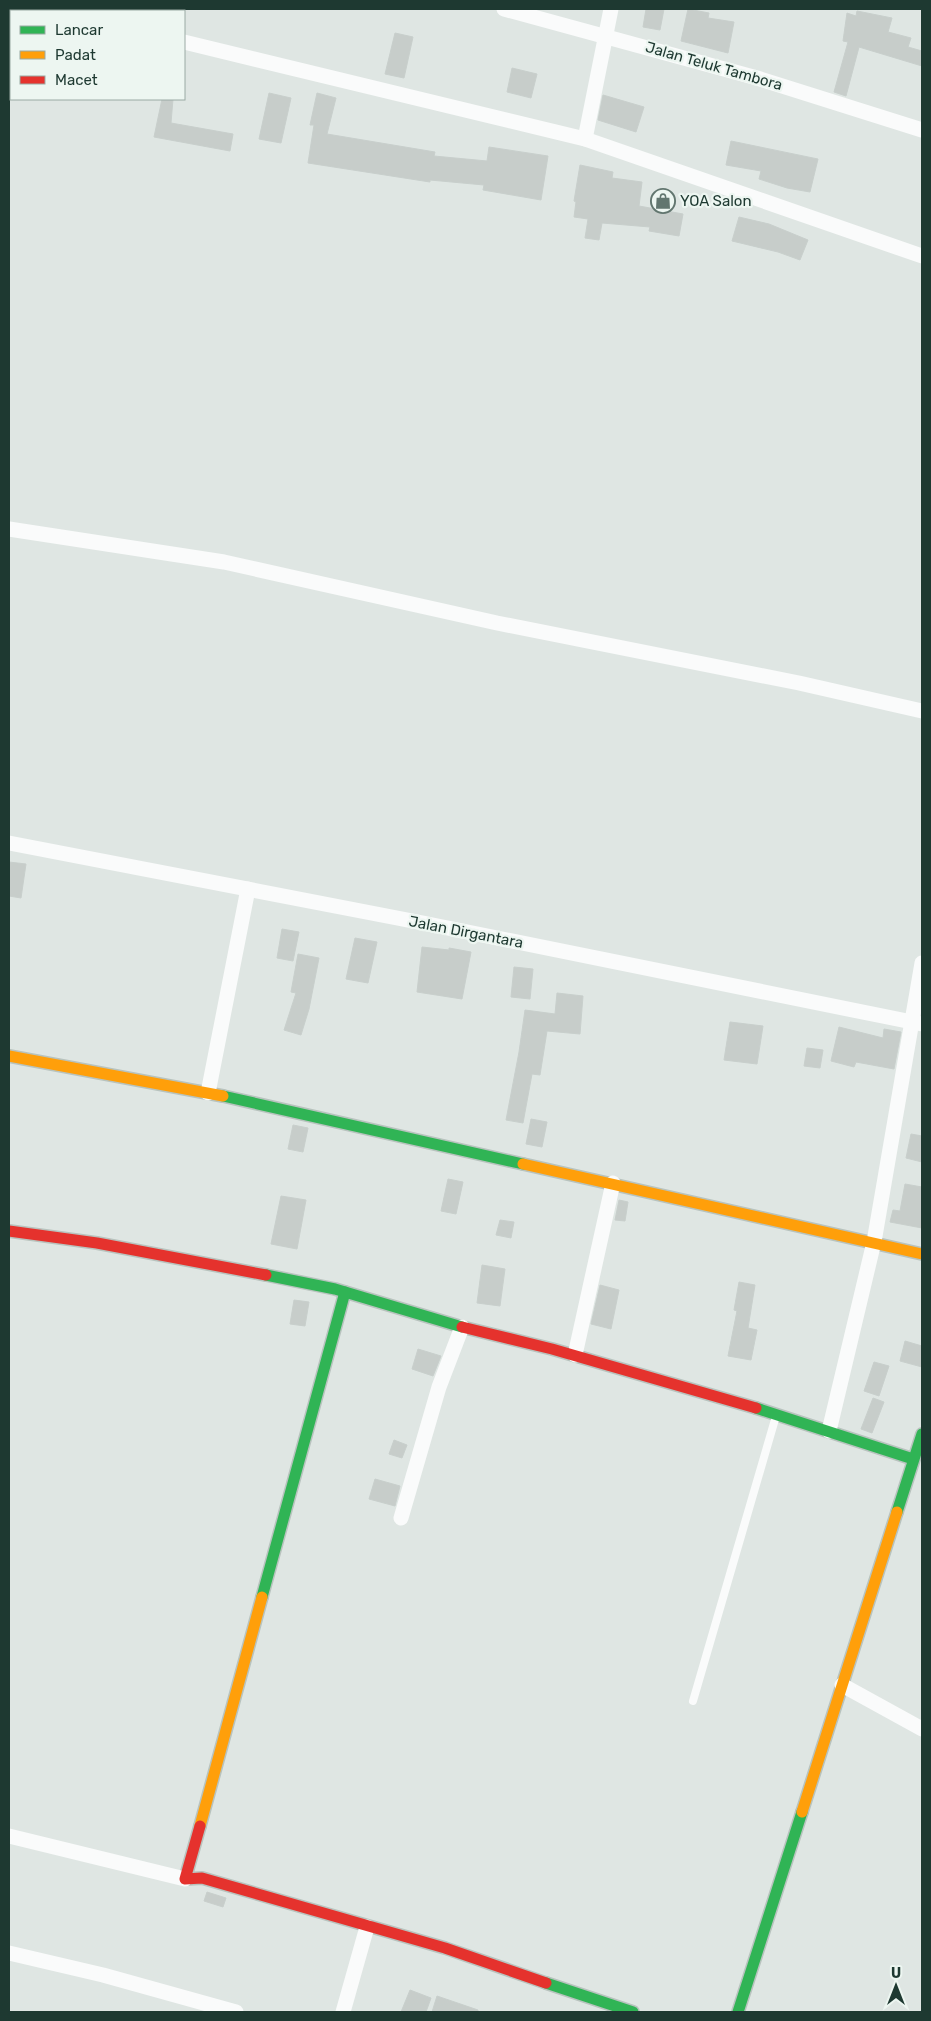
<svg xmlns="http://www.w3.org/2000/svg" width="931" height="2021" font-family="Rubik,sans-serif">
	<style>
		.building { fill: #c7cdca; stroke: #c8cfcc }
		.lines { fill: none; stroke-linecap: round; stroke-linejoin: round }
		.fast-casing { stroke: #b8c3be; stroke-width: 14 }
		.slow-casing { stroke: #b8c3be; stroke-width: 14 }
		.jam-casing { stroke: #b8c3be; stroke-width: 14 }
		.lane { stroke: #fafbfb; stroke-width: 8 }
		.street { stroke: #fafbfb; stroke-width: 15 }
		.fast { stroke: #30b455; stroke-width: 11 }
		.slow { stroke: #ff9f0a; stroke-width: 11 }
		.jam { stroke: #e5322d; stroke-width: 11 }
		.labels { text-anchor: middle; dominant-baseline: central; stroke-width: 4.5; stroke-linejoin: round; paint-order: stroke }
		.street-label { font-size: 15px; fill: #1e3931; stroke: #edf6f1 }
		.poi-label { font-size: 15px; fill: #1e3931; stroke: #edf6f1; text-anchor: start }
	</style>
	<rect width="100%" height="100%" fill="#dfe6e3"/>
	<g class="building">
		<path d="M646,9h18l-4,21 -17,-3z"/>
		<path d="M688,9l21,4 -1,5 26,4 -6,31 -47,-12z"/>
		<path d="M857,11l35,7 -4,14 23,6 -3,9 14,4v15l-63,-19 -13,49 -12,-4 14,-50 -5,-1 4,-28 9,3z"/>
		<path d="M395,33l18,4 -9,41 -19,-4z"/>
		<path d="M512,68l25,6 -6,24 -24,-6z"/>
		<path d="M269,93l22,5 -10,45 -22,-4z"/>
		<path d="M317,93l19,5 -9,36 108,18 -1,4 53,5 2,-14 59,9 -7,44 -58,-10 1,-5 -54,-5v2l-122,-19 6,-38h-4z"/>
		<path d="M603,95l41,12 -8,25 -38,-12z"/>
		<path d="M162,99h11l-2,24 62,11 -3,17 -76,-14z"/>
		<path d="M731,141l87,18 -8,33 -23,-4 -28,-9 2,-8 -35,-6z"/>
		<path d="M580,165l33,7 -1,6 30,4 -3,24 44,8 -4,22 -30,-5 1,-4 -48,-4 -3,17 -14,-2 3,-19 -14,-2 2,-15 -2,-1z"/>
		<path d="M739,217l30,7 39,16 -8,20 -22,-8 -46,-11z"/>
		<path d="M9,862l17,2 -5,34 -12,-2z"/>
		<path d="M282,929l17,3 -6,29 -16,-3z"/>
		<path d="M355,938l22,4 -9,41 -22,-4z"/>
		<path d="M422,947l27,3v-2l22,4 -9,47 -45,-7z"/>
		<path d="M298,954l21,4 -10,51 -8,26 -17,-5 12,-37 -5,-1z"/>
		<path d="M514,967l19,2 -3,30 -19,-2z"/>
		<path d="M557,993l26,3 -3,38 -33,-3 -7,44 -8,-1 -9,49 -17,-3 13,-68 6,-42 30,4z"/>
		<path d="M730,1022l33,4 -6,38 -33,-4z"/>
		<path d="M839,1027l44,11 1,-9 17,3 -7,37 -38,-7 -2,5 -23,-6z"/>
		<path d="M807,1048l16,2 -3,18 -16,-2z"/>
		<path d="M531,1119l16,3 -5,25 -16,-3z"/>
		<path d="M293,1125l15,3 -5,24 -15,-3z"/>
		<path d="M911,1134l11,2v26l-16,-4z"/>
		<path d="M448,1179l15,3 -7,32 -15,-3z"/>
		<path d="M905,1184l17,3v41l-32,-6 3,-12 7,1z"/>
		<path d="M281,1196l25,4 -9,49 -26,-5z"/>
		<path d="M619,1200l9,2 -3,19 -10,-1z"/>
		<path d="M500,1220l14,2 -3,16 -15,-3z"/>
		<path d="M482,1265l23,4 -5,37 -23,-3z"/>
		<path d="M739,1282l16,3 -7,43 9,2 -6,30 -23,-4 9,-45 -3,-1z"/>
		<path d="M600,1285l19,5 -8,39 -20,-5z"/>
		<path d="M294,1300l15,2 -4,24 -15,-2z"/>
		<path d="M905,1341l17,5v21l-22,-6z"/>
		<path d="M418,1349l23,7 -8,20 -21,-7z"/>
		<path d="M874,1362l15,4 -10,30 -15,-5z"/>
		<path d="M873,1398l11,4 -12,31 -11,-4z"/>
		<path d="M394,1440l13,5 -5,13 -13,-4z"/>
		<path d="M375,1479l25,7 -5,20 -26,-7z"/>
		<path d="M207,1892l19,6 -3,9 -19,-6z"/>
		<path d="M410,1990l21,8 -5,14h-25z"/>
		<path d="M437,1996l41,14v2h-46z"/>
	</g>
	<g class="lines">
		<defs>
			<g id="fast">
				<path d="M223,1096l300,68"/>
				<path d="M266,1275l69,14 127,38"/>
				<path d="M756,1408l157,51"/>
				<path d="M897,1512l25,-78"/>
				<path d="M262,1597l83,-305"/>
				<path d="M546,1983l87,29"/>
				<path d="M738,2012l64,-200"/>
			</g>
			<g id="slow">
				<path d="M9,1056l214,40"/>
				<path d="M523,1164l399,90"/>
				<path d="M802,1812l95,-300"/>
				<path d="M200,1826l62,-229"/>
			</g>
			<g id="jam">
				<path d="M9,1231l88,12 169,32"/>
				<path d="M462,1327l90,22 204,59"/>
				<path d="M200,1826l-15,53 17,-1 243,70 101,35"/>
			</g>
		</defs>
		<use href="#fast" class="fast-casing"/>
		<use href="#slow" class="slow-casing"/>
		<use href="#jam" class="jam-casing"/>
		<path class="lane" d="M693,1701l83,-285"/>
		<g class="street">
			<path d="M50,9l10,2"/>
			<path d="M504,9l253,69 165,52"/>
			<path d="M121,11v-2"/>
			<path d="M184,42l401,97 337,117"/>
			<path d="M585,139l26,-130"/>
			<path d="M9,529l215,33 273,61 302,60 123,28"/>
			<path d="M9,843l414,80 499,101"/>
			<path d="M208,1093l40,-204"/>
			<path d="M575,1355l38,-172"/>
			<path d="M829,1431l45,-189 48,-279"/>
			<path d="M401,1518l38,-131 23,-60"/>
			<path d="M842,1685l80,44"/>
			<path d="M9,1836l176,43"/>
			<path d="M9,1953l94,22 133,37"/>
			<path d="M343,2012l24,-85"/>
		</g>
		<use href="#fast" class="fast"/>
		<use href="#slow" class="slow"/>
		<use href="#jam" class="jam"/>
	</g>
	<defs>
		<symbol id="shop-ring" viewBox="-11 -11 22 22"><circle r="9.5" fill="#edf6f1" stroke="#62766f" stroke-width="1.5"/><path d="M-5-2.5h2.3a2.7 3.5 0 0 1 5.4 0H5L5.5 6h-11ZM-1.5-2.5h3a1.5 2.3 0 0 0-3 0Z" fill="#62766f"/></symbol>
	</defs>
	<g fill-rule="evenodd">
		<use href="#shop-ring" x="649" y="187" width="28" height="28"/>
	</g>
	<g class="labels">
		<g class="street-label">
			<text transform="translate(714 66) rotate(16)">Jalan Teluk Tambora</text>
			<text transform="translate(466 932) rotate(11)">Jalan Dirgantara</text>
		</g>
		<g class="poi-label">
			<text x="680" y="201">YOA Salon</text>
		</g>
	</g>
	<rect width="931" height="2021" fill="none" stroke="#1e3931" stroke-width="20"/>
	<rect x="10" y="10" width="175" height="90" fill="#edf6f1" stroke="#9aaaa4"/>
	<rect x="20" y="26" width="25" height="8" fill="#30b455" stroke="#9aaaa4"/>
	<text x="55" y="35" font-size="15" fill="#1e3931">Lancar</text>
	<rect x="20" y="51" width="25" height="8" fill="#ff9f0a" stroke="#9aaaa4"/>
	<text x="55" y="60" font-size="15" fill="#1e3931">Padat</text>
	<rect x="20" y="76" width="25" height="8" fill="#e5322d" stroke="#9aaaa4"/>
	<text x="55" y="85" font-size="15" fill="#1e3931">Macet</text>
	<g transform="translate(896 1986)" stroke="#edf6f1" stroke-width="4" paint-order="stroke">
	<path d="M0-4L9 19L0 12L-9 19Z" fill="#1e3931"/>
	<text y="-8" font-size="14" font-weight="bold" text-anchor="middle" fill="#1e3931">U</text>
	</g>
</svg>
